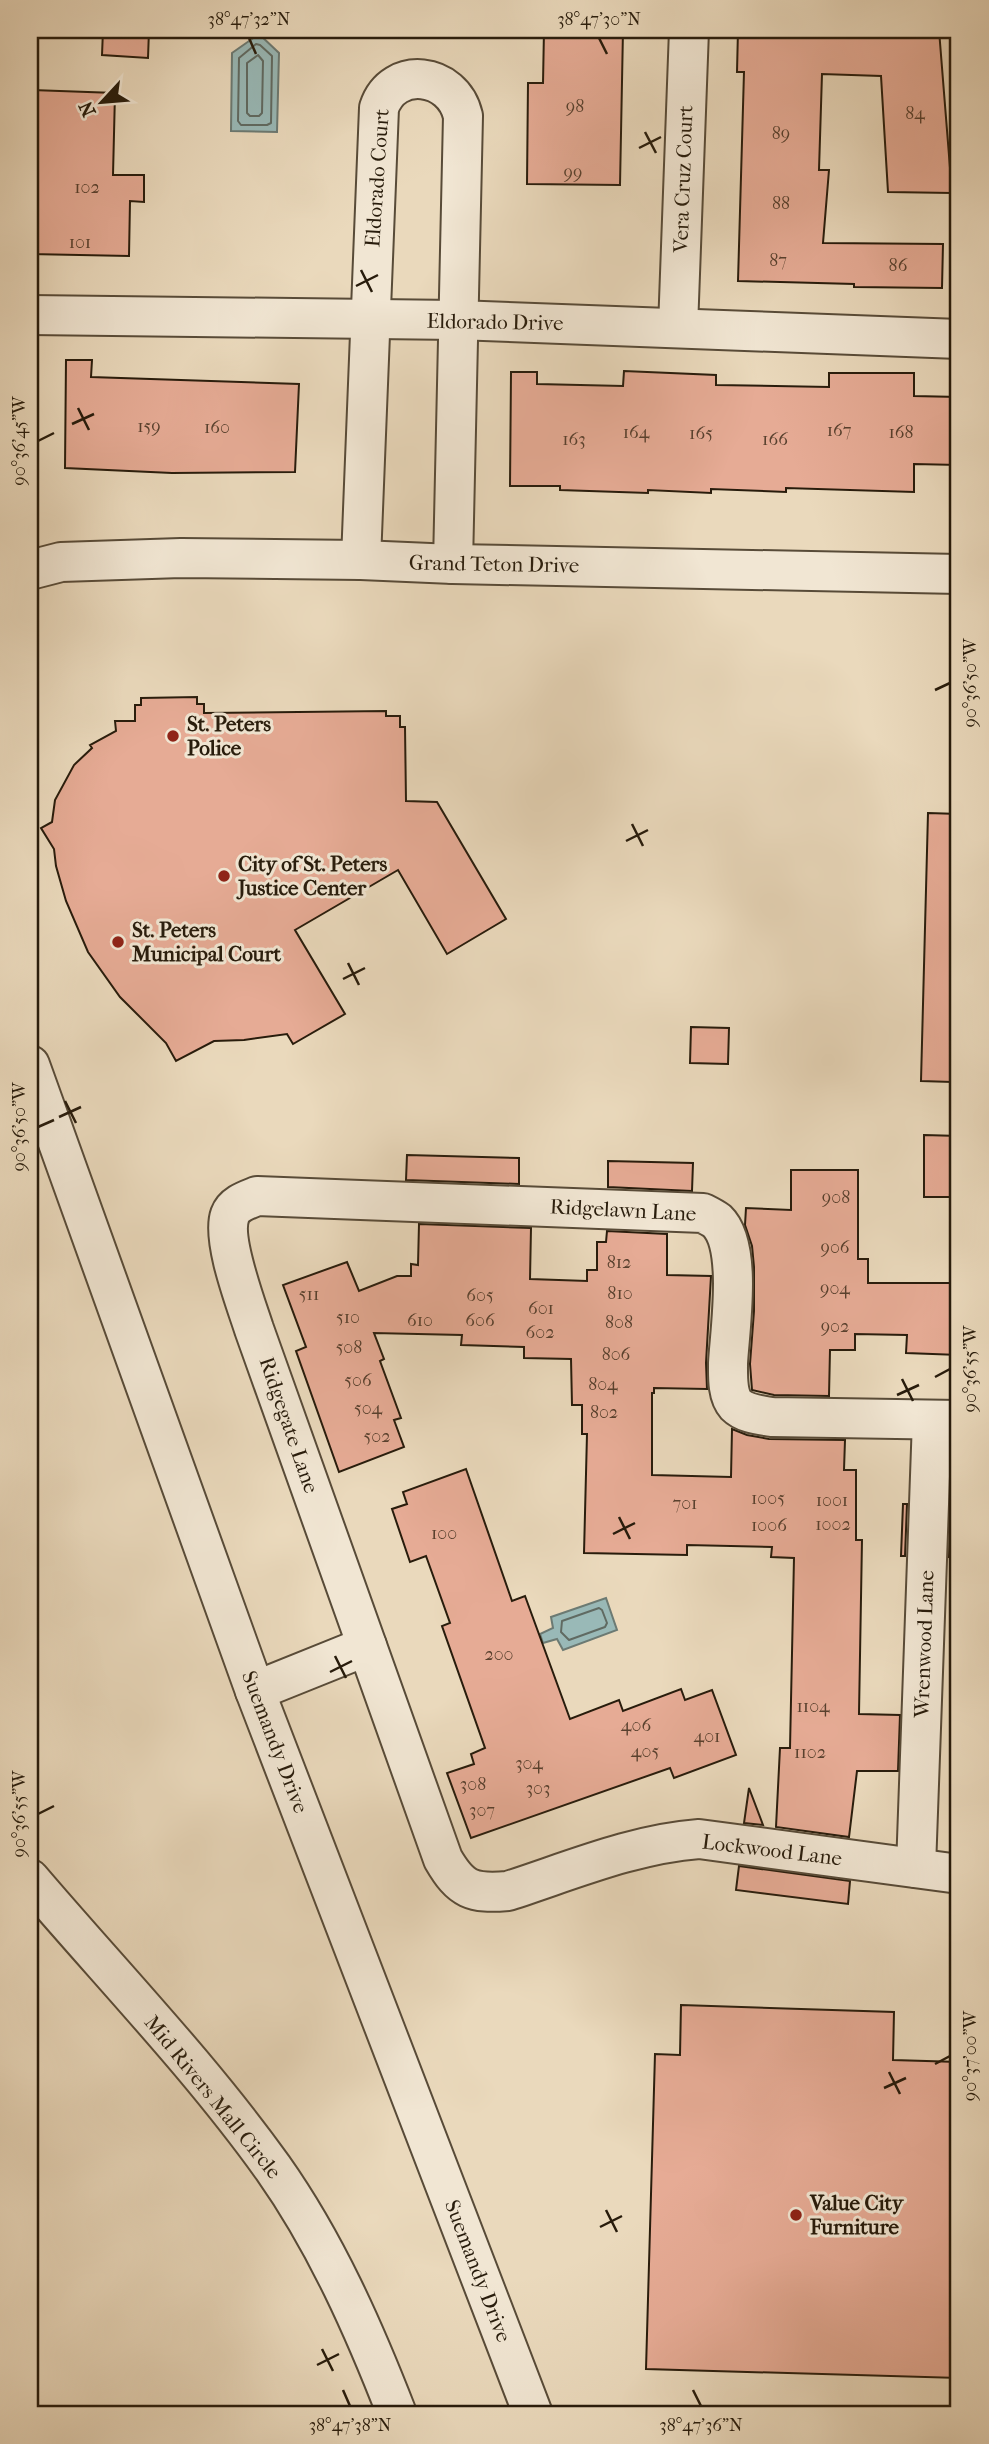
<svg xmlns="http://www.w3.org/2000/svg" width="989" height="2444" font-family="'IM FELL French Canon',serif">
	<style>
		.water { fill: #99b9b7; stroke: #6c7a73; stroke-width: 2 }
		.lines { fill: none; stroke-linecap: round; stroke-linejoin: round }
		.shore { stroke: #606a62; stroke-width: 2 }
		.building { fill: #e6ab95; stroke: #281c0c; stroke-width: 2 }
		.minor-casing { stroke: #584b38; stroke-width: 42 }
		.minor { stroke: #f1e6d3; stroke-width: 38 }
		.ticks { fill: none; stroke: #281c0c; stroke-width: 2.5 }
		.poi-dot { fill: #8f2418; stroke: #f1e6d3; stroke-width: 2.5 }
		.labels { text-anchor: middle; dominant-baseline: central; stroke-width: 6; stroke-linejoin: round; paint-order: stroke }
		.number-label { font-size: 18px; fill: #58402e }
		.street-label { font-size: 21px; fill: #281c0c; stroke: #f1e6d3 }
		.poi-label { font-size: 21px; font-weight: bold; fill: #281c0c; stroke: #f1e6d3; text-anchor: start }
		.neatline { fill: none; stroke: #281c0c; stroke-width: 2.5 }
		.ticks-label { font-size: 18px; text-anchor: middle; fill: #281c0c }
	</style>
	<rect width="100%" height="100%" fill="#ead9bc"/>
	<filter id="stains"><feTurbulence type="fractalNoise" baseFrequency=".00286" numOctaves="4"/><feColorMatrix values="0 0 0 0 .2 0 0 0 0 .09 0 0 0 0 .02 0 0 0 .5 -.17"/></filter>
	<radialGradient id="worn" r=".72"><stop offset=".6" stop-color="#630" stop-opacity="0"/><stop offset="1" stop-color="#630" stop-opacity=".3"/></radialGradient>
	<g class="water">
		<path d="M259,34l20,19 -2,79 -46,-1 1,-78z"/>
		<path d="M606,1598l11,32 -54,20 -6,-11 -14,4 -3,-9 13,-6 -2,-11z"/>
	</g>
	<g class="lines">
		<g class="shore">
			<path d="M256,44l4,1 12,11 -1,67 -4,2h-26l-3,-4 1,-63z"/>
			<path d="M258,55l5,6 -1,52 -3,3h-9l-3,-3v-50z"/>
			<path d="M599,1608l3,2 5,13 -2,4 -36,13 -8,-8 1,-11z"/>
		</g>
	</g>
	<g class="building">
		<path d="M103,30h46l-1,28 -46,-3z"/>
		<path d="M544,30h79l-3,155 -93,-1 1,-101h15z"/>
		<path d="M738,30h201l13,163 -64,-1 -7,-116 -59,-2 -3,96h10l-6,73 120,1 -1,44 -88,-1v-3l-116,-3 6,-209h-7z"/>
		<path d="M32,90l83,3 -2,82h31v27l-14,-1 -1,55 -99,-2z"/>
		<path d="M66,360h26l-1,17 208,7 -4,88 -123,1 -107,-5z"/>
		<path d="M624,371l92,4v10l113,2v-14h85v23l45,1v68l-45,-1v28l-128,-4v4l-75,-3v4l-63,-3v3l-88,-3v-4h-50l1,-114h26v12l86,2z"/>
		<path d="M197,697v7h7v9l182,-2v5h14v11h5l1,74 31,1 69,117 -59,35 -49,-84 -103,60 50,84 -52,30 -6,-10 -43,6 -30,1 -38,20 -10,-18 -46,-46 -32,-45 -22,-51 -10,-35 -2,-17 -13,-21 11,-6 3,-22 19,-35 18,-17 -2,-3 26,-14 -1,-10h20v-16h6v-7z"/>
		<path d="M928,813l31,1 -7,268 -31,-1z"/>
		<path d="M691,1027l38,1 -1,36 -38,-1z"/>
		<path d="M924,1135l35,1v61h-35z"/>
		<path d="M407,1155l112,3v26l-113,-4z"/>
		<path d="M608,1161l85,2 -1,28 -84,-4z"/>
		<path d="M791,1170h67v89h10v24h91v72l-53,-2 1,-18 -52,-1v16h-25l-1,46 -55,-1 -22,-5 -2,-26 4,-53v-44l-2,-21 -7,-21 1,-17 45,2z"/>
		<path d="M419,1224l112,4 -1,51 57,2v-11h10v-28h9l1,-11 60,3v41l44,1 -5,87 1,26 -53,-1v5h-2v82l79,2 1,-48 15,6 22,4 76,1 -1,30h12v70h6l-3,174 41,1 -2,56h-41l-8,66 -73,-10 4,-79h10l4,-190 -23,-1 1,-10 -85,-2v10l-103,-2 3,-119h-5v-29h-10l-1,-46 -47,-1v-11l-63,-2 1,-10 -88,-2 10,26 -4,2 21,57 -7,2 10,27 -65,25 -43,-121 10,-4 -23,-62 64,-23 12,29 38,-15h14v-12l7,1z"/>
		<path d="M466,1469l46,132 13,-5 45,123 49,-19 4,11 58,-22 4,11 27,-10 24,65 -62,23 -4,-10 -199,70 -24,-65 27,-9 -3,-10 14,-6 -43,-122 8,-3 -24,-67 -16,6 -18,-53 15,-5 -4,-12z"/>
		<path d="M903,1504h4l-2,52h-4z"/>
		<path d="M951,1505l8,1v52l-10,-1z"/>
		<path d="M749,1788l14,37 -19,-2z"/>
		<path d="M739,1866l111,15 -2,23 -112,-14z"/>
		<path d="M681,2005l213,7 -1,48 66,2v316l-313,-9 9,-315 25,1z"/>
	</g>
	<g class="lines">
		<defs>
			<g id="minor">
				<path d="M30,315l427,5 502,19"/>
				<path d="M678,328l11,-298"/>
				<path d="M361,560l18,-452c14,-43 74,-36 84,8l-10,448"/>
				<path d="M30,570l31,-8 120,-4 180,2 92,4 506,10"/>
				<path d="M30,1065l225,626 278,723"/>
				<path d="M959,1420l-187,-3c-12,-2 -27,-3 -36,-12 -9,-10 -8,-29 -8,-42 2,-35 15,-117 -11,-142 -4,-3 -10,-6 -14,-8l-446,-17c-10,4 -23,8 -27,19 -9,24 16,89 24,114l189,530c18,31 29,35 65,32 62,-20 125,-47 191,-52l260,35"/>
				<path d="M255,1691l112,-45"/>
				<path d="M916,1868l16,-448"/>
				<path d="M30,1879c81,95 170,187 243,289 53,75 91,161 124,246"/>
			</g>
		</defs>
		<use href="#minor" class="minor-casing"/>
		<use href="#minor" class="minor"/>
	</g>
	<path class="ticks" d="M249,38l7,16M599,38l8,16M645,132l11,21M639,148l22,-11M361,270l11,22M356,286l22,-11M78,408l11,22M72,424l22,-10M38,441l16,-8M935,690l15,-7M632,824l11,22M626,841l22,-11M348,963l11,22M343,979l22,-11M65,1101l11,22M59,1117l22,-10M38,1127l16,-7M935,1377l15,-8M902,1379l11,22M897,1395l22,-10M619,1517l11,22M613,1534l22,-11M335,1656l11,22M330,1672l22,-11M38,1814l16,-8M935,2064l15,-8M889,2072l11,22M884,2088l22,-10M606,2210l11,22M600,2227l22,-11M322,2349l11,22M317,2365l22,-11M343,2390l7,16M693,2390l8,16"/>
	<g class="poi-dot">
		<circle cx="173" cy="736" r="7"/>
		<circle cx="224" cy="876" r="7"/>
		<circle cx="118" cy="942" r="7"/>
		<circle cx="796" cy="2215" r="7"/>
	</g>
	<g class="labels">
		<g class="number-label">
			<text x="575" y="106">98</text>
			<text x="915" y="113">84</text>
			<text x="781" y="133">89</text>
			<text x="573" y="172">99</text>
			<text x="87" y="187">102</text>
			<text x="781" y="203">88</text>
			<text x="80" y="242">101</text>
			<text x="778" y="260">87</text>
			<text x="898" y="265">86</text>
			<text x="149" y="426">159</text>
			<text x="217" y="427">160</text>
			<text x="839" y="430">167</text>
			<text x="636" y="432">164</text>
			<text x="901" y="432">168</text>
			<text x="701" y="433">165</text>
			<text x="574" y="439">163</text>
			<text x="775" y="439">166</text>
			<text x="836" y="1197">908</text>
			<text x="835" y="1247">906</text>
			<text x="619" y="1262">812</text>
			<text x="835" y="1288">904</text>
			<text x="620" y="1293">810</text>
			<text x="309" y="1294">511</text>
			<text x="480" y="1295">605</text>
			<text x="541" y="1308">601</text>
			<text x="348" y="1317">510</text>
			<text x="420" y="1320">610</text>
			<text x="480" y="1320">606</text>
			<text x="619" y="1322">808</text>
			<text x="835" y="1326">902</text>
			<text x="540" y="1332">602</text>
			<text x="349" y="1347">508</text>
			<text x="616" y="1354">806</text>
			<text x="358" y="1380">506</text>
			<text x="603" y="1384">804</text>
			<text x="368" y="1408">504</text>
			<text x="604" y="1412">802</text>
			<text x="377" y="1436">502</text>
			<text x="768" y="1498">1005</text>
			<text x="832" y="1500">1001</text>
			<text x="685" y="1503">701</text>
			<text x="833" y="1524">1002</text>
			<text x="769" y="1525">1006</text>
			<text x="444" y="1533">100</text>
			<text x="499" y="1654">200</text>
			<text x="813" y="1706">1104</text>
			<text x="636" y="1725">406</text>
			<text x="707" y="1736">401</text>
			<text x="645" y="1751">405</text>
			<text x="810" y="1752">1102</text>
			<text x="529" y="1763">304</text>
			<text x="473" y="1784">308</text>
			<text x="538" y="1788">303</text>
			<text x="482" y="1810">307</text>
		</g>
		<g class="street-label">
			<text transform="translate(377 178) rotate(-86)">Eldorado Court</text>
			<text transform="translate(683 179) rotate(-88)">Vera Cruz Court</text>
			<text transform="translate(495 322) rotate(1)">Eldorado Drive</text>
			<text transform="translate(494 564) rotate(1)">Grand Teton Drive</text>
			<text transform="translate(623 1210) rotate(3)">Ridgelawn Lane</text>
			<text transform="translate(289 1425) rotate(71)">Ridgegate Lane</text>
			<text transform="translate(924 1644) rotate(-88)">Wrenwood Lane</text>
			<text transform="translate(275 1742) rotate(69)">Suemandy Drive</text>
			<text transform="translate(772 1850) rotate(7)">Lockwood Lane</text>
			<text transform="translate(213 2097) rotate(51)">Mid Rivers Mall Circle</text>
			<text transform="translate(478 2271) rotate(69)">Suemandy Drive</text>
		</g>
		<g class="poi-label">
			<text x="187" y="724">St. Peters<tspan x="187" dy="24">Police</tspan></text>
			<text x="238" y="864">City of St. Peters<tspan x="238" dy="24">Justice Center</tspan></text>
			<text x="132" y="930">St. Peters<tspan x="132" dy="24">Municipal Court</tspan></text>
			<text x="810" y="2203">Value City<tspan x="810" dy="24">Furniture</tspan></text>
		</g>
	</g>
	<rect width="989" height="2444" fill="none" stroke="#ead9bc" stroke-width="77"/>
	<g transform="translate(102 102) rotate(244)" stroke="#f1e6d3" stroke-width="5" paint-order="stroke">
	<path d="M0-5L12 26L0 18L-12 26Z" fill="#281c0c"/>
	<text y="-10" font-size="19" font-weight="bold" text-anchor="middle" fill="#281c0c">N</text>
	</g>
	<rect x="38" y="38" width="912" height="2368" class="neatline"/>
	<g class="ticks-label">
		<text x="249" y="25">38°47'32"N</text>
		<text x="599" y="25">38°47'30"N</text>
		<text transform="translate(19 441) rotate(-90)" y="6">90°36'45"W</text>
		<text transform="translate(970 683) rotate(-90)" y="6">90°36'50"W</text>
		<text transform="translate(19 1127) rotate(-90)" y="6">90°36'50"W</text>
		<text transform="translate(970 1369) rotate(-90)" y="6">90°36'55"W</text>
		<text transform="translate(19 1814) rotate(-90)" y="6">90°36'55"W</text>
		<text transform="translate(970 2056) rotate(-90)" y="6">90°37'00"W</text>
		<text x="350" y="2431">38°47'38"N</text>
		<text x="701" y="2431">38°47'36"N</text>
	</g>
	<rect width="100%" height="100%" filter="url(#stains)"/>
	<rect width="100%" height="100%" fill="url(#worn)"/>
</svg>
